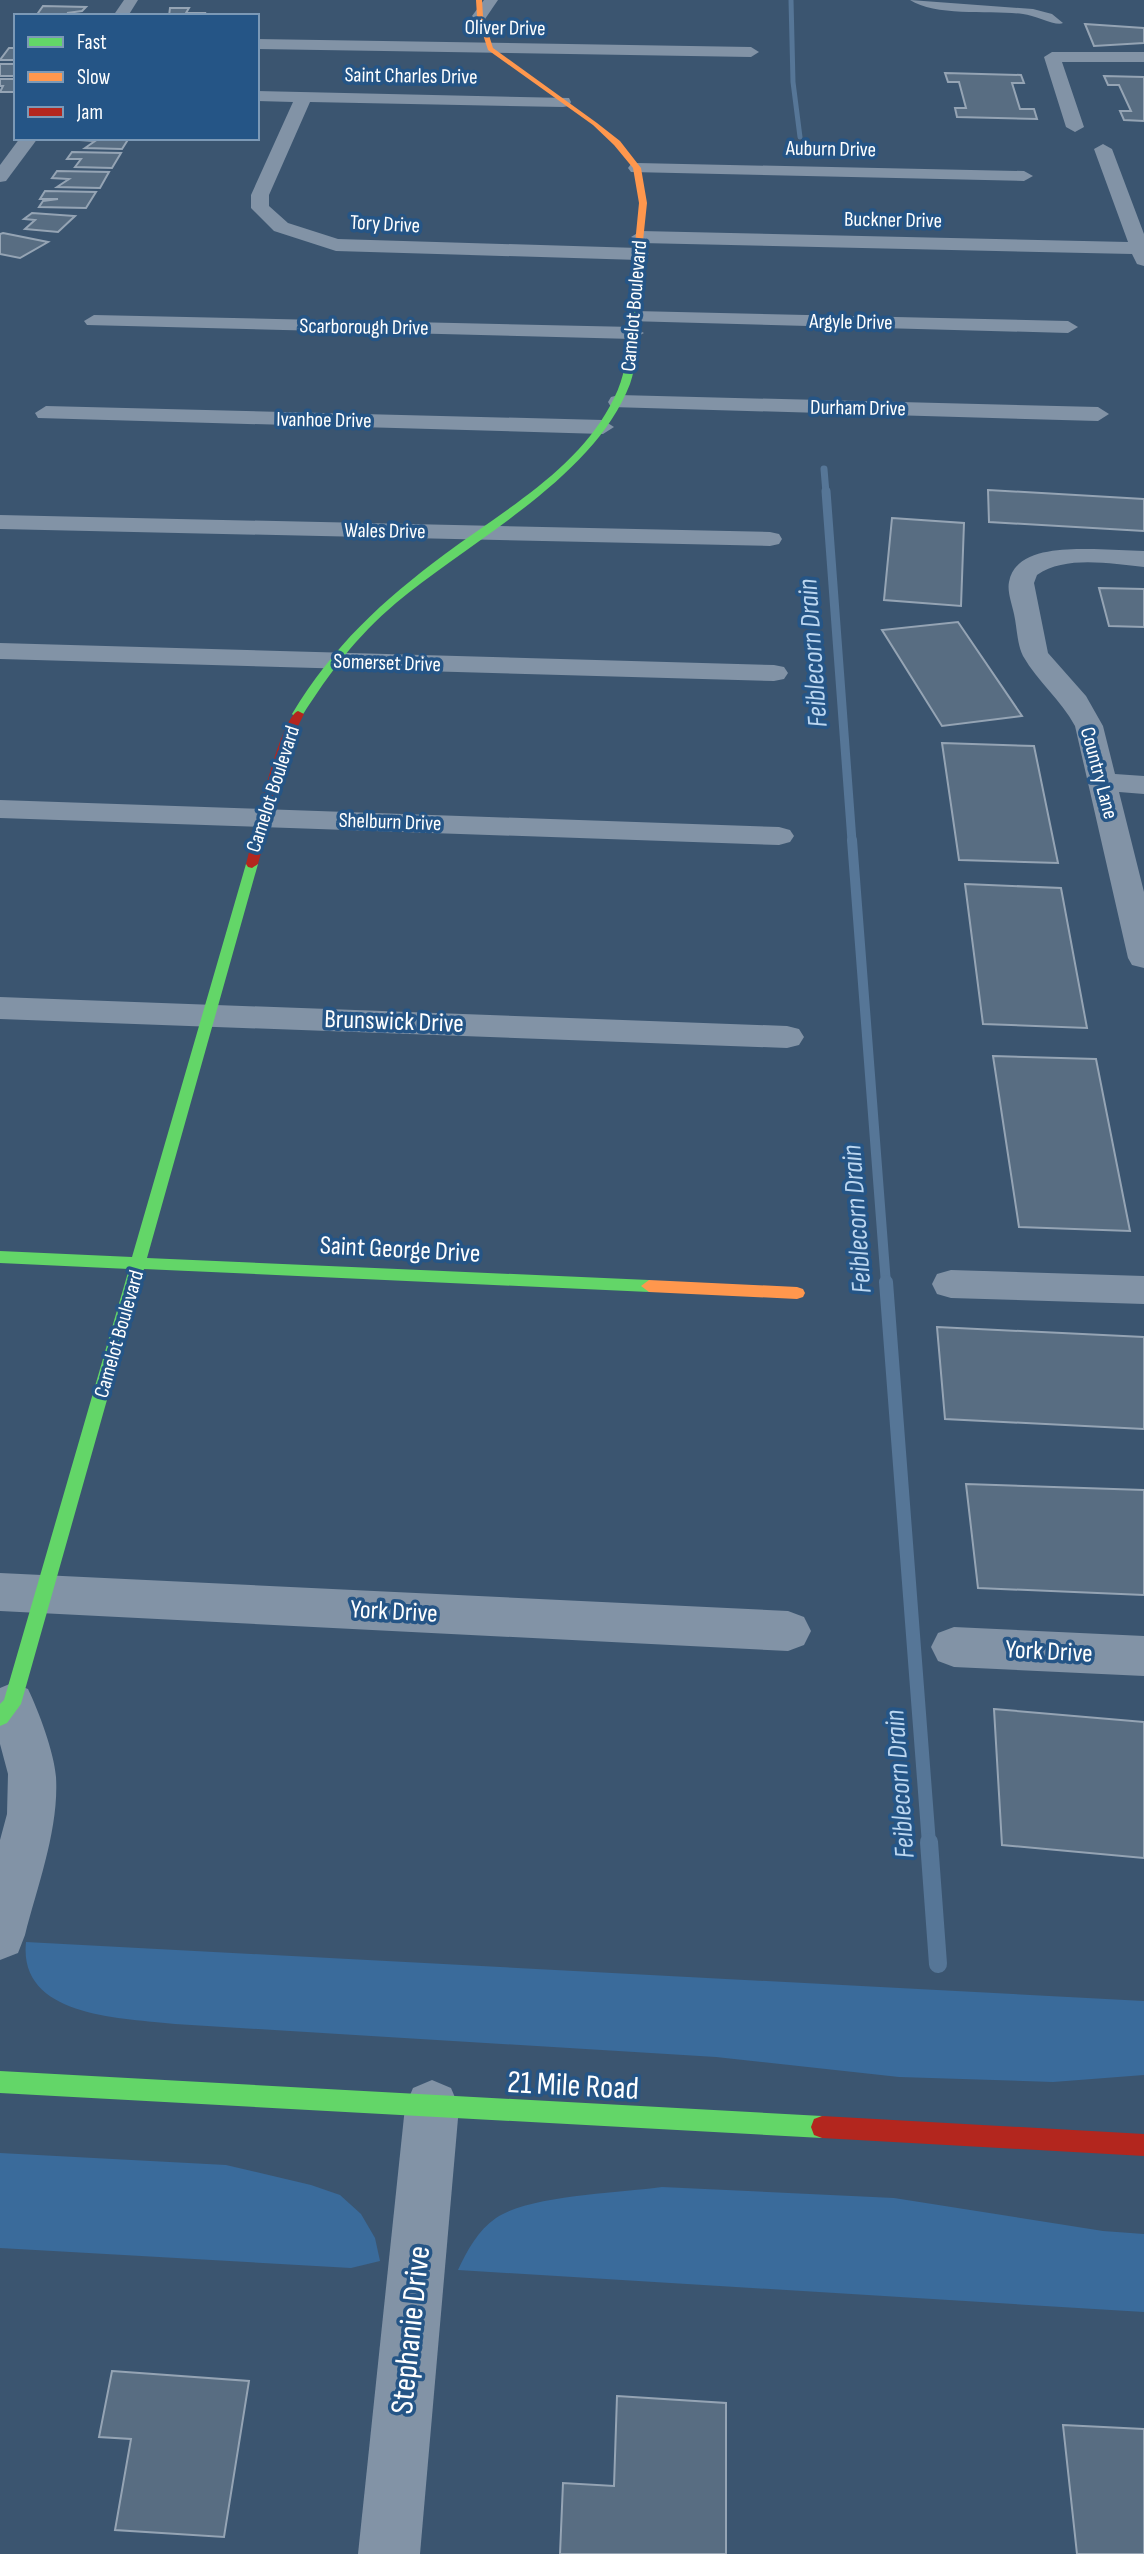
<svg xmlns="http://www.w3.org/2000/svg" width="1144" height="2554" font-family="'Sofia Sans Condensed',sans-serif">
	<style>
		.green { fill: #3a6b9b }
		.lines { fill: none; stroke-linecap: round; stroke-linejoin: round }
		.stream-far5 { stroke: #567697; stroke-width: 5 }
		.stream-far4 { stroke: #567697; stroke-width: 7 }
		.stream-far3 { stroke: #567697; stroke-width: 9 }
		.stream-far2 { stroke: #567697; stroke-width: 10 }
		.stream-far1 { stroke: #567697; stroke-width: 14 }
		.stream { stroke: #567697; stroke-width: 18 }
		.building { fill: #586d82; stroke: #95a4b4; stroke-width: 2 }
		.lane { fill: #8293a6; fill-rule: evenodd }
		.street { fill: #8293a6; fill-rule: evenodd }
		.fast { fill: #63d668; fill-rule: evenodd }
		.slow { fill: #ff974d; fill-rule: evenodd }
		.jam { fill: #b3261e; fill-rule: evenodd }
		.labels { text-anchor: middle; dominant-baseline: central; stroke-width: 7; stroke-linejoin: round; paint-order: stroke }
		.far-street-label { font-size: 21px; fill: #fff; stroke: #255586 }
		.street-label { font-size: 26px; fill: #fff; stroke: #255586 }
		.water-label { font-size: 28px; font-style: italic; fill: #bbd6f0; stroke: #255586 }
		.near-street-label { font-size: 32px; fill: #fff; stroke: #255586 }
	</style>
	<rect width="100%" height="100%" fill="#3b5570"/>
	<g class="green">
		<path d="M26,1942l1118,59v74l-91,7 -154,-5 -183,-20 -541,-33c-52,-6 -157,-6 -149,-82z"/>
		<path d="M0,2153l226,12 85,20 29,10 21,19 14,24 5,23 -29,7 -351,-20z"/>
		<path d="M662,2187l232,11 209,33 41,3v78l-686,-42c9,-19 20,-40 38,-52 34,-23 123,-25 166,-31z"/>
	</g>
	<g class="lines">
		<path class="stream-far5" d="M791,0l2,82 7,55"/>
		<path class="stream-far4" d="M824,469l2,24"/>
		<path class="stream-far3" d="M826,491l26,350"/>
		<path class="stream-far2" d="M852,840l34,444"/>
		<path class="stream-far1" d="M886,1282l43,562"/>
		<path class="stream" d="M929,1842l9,122"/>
	</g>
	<g class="building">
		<path d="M43,6l43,1 -4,4 -15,2h9l-2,3h-38z"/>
		<path d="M170,8h19l-3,5h19l-1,3h-35z"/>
		<path d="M1085,24l59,4v15l-50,3z"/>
		<path d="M9,48h7v12h-16z"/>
		<rect x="0" y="64" width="16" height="12"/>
		<path d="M945,73l76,2 3,8h-12l8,26h14l3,10 -80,-2 -2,-9h11l-7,-26h-11z"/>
		<path d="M1104,76l40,1v44l-20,-1 -4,-9h11l-12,-26h-11z"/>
		<path d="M0,79h16v13h-16l3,-6h-3z"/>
		<path d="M82,138h47l-7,11 -37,-1 10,-7 -14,-1z"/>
		<path d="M72,152l49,1 -9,15 -37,-1 6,-8h-14z"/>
		<path d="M57,171l52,1 -9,16 -43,-1 12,-8 -17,-1z"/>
		<path d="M45,191l51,1 -10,16 -47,-1 4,-6 15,-2h-18z"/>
		<path d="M32,213l43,3 -17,16 -33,-3 10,-9 -11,-1z"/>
		<path d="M3,233l45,9 -28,16 -20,-4v-20z"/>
		<path d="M988,490l156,9v32l-155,-9z"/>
		<path d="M892,518l72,5 -3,83 -77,-6z"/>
		<path d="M1099,588l45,1v38l-35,-1z"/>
		<path d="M958,622l64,94 -80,10 -60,-96z"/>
		<path d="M942,743l92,3 24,117 -99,-3z"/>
		<path d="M965,884l96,4 26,140 -104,-4z"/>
		<path d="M993,1056l103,3 34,172 -111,-4z"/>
		<path d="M937,1327l207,10v92l-199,-10z"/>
		<path d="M966,1484l178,6v105l-166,-7z"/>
		<path d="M994,1709l150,13v136l-142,-13z"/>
		<path d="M112,2371l137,10 -25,156 -109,-7 16,-91 -32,-2z"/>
		<path d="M617,2396l109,7v151h-166l3,-71 51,3z"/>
		<path d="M1063,2425l81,4v125h-67z"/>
	</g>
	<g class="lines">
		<path class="lane" d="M910,0l123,9 19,5 11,9c-6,4 -28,-8 -40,-9 -31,-4 -87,3 -113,-14z"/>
		<g class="street">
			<path d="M124,0h14l-10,16h-15z"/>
			<path d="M484,0h14l-13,19h-10l-3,-3z"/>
			<path d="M257,39l494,8 8,5 -8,5 -494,-8z"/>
			<path d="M1052,52h92v10h-82l22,65 -9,5 -9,-5 -22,-70z"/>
			<path d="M257,91l312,7 2,4 -2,4 -6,1 -253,-5 -41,93v11l19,17 50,16 301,9 10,6 -10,6 -303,-9 -62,-20 -23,-23v-13l42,-93 -36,-1z"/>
			<path d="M20,138h18l-32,43 -6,1v-17z"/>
			<path d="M1103,144l9,5 32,85v32l-7,-2 -5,-10 -491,-11 -10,-6 10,-6 487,11 -34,-93z"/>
			<path d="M637,163l387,8 9,5 -9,5 -393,-9 -3,-4 3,-4z"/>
			<path d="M635,311l433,10 10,6 -10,6 -440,-12 -3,-4 3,-4z"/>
			<path d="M94,315l539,12 11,6 -11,6 -546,-14 -3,-4z"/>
			<path d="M619,395l479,12 11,7 -11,7 -487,-14 -3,-5 3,-5z"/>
			<path d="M46,406l557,14 11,7 -11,7 -565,-16 -3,-5z"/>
			<path d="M0,515l770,17 9,2 3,5 -3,5 -9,2 -770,-17z"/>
			<path d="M1094,549l50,2v16c-33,-3 -78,-12 -107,8l-3,8 14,70 38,43 17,30 12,48 29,2v18l-25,-2 25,100v76l-12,-3 -4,-7 -53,-232c-14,-26 -37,-44 -52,-70 -6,-12 -6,-29 -9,-42 -2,-10 -7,-23 -5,-32 6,-35 59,-33 85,-33z"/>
			<path d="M0,643l774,22 10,2 4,6 -4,6 -10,2 -774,-22z"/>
			<path d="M0,800l779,27 11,3 4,6 -4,6 -11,3 -779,-27z"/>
			<path d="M0,997l787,29 12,3 5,8 -5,8 -12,3 -787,-29z"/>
			<path d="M951,1270l193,6v28l-193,-6 -14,-4 -5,-10 5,-10z"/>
			<path d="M0,1573l788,38 16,6 7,14 -7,14 -16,6 -788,-40z"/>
			<path d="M954,1627l190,9v40l-190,-9 -16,-6 -7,-14 7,-14z"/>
			<path d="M12,1683l16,6c11,23 26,63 28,88 3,52 -18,107 -31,158l-7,18 -18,7v-120l7,-26 1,-40 -8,-30v-56z"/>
			<path d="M432,2080l19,8 8,19 -39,447h-62l47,-447 8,-19z"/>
		</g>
		<g class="fast">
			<path d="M630,303l7,2c-1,26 2,54 -7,79 -36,94 -159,156 -234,219 -40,34 -66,69 -94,113h-8l-2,-2c41,-68 90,-113 153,-160 58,-43 130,-83 165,-148 12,-21 17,-42 17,-66 1,-12 0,-25 3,-37z"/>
			<path d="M252,860l6,4 -111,394 502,22 8,6 -8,6 -505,-23 -123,435 -14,19 -7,3v-22l4,-4 125,-431 -129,-6v-12l132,6 114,-393z"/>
			<path d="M0,2071l822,45 8,3 3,8 -3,8 -8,3 -822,-45z"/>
		</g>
		<g class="slow">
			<path d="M476,0h6l1,16 10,32 104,75 23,18 21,27 6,35 -11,104 -7,-2 10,-102 -6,-35 -19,-23 -21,-20 -105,-75 -11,-34z"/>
			<path d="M649,1280l148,7 6,2 2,4 -2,4 -6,2 -148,-7 -8,-6z"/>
		</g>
		<g class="jam">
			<path d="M298,711l6,3 -13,26 -33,124 -6,4 -4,-1 -2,-3c7,-26 33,-145 52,-153z"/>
			<path d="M822,2116l322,18v22l-322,-18 -8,-3 -3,-8 3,-8z"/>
		</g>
	</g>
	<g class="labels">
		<g class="far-street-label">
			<text transform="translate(505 28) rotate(1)">Oliver Drive</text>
			<text transform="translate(411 76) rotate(1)">Saint Charles Drive</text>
			<text transform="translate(831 149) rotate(1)">Auburn Drive</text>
			<text transform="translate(893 220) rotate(1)">Buckner Drive</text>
			<text transform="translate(385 224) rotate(3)">Tory Drive</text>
			<text transform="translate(634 306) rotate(-85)">Camelot Boulevard</text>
			<text transform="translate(851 322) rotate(1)">Argyle Drive</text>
			<text transform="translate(364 327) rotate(1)">Scarborough Drive</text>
			<text transform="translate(858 408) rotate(1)">Durham Drive</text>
			<text transform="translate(324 420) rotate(1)">Ivanhoe Drive</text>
			<text transform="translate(385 531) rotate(1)">Wales Drive</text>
			<text transform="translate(387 663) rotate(2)">Somerset Drive</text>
			<text transform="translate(1099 773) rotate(75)">Country Lane</text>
			<text transform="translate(273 789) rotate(-72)">Camelot Boulevard</text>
			<text transform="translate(390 822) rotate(2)">Shelburn Drive</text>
			<text transform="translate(119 1334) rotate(-74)">Camelot Boulevard</text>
		</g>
		<g class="street-label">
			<text transform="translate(394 1022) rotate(2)">Brunswick Drive</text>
			<text transform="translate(400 1250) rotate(3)">Saint George Drive</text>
			<text transform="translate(394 1612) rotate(3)">York Drive</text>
			<text transform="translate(1049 1652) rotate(3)">York Drive</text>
		</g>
		<g class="water-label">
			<text transform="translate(813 653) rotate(-94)">Feiblecorn Drain</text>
			<text transform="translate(857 1219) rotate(-94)">Feiblecorn Drain</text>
			<text transform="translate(900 1784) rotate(-94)">Feiblecorn Drain</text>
		</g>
		<g class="near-street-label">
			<text transform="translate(573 2086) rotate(3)">21 Mile Road</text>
			<text transform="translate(411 2330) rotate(-84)">Stephanie Drive</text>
		</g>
	</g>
	<rect x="14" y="14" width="245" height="126" fill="#255586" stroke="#7c99b6" stroke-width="2"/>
	<rect x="28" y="37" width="35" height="10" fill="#63d668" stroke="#7c99b6" stroke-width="2"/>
	<text x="77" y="49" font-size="21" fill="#ffffff">Fast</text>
	<rect x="28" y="72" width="35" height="10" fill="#ff974d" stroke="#7c99b6" stroke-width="2"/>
	<text x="77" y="84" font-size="21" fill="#ffffff">Slow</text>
	<rect x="28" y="107" width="35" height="10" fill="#b3261e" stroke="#7c99b6" stroke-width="2"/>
	<text x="77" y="119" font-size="21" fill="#ffffff">Jam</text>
</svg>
